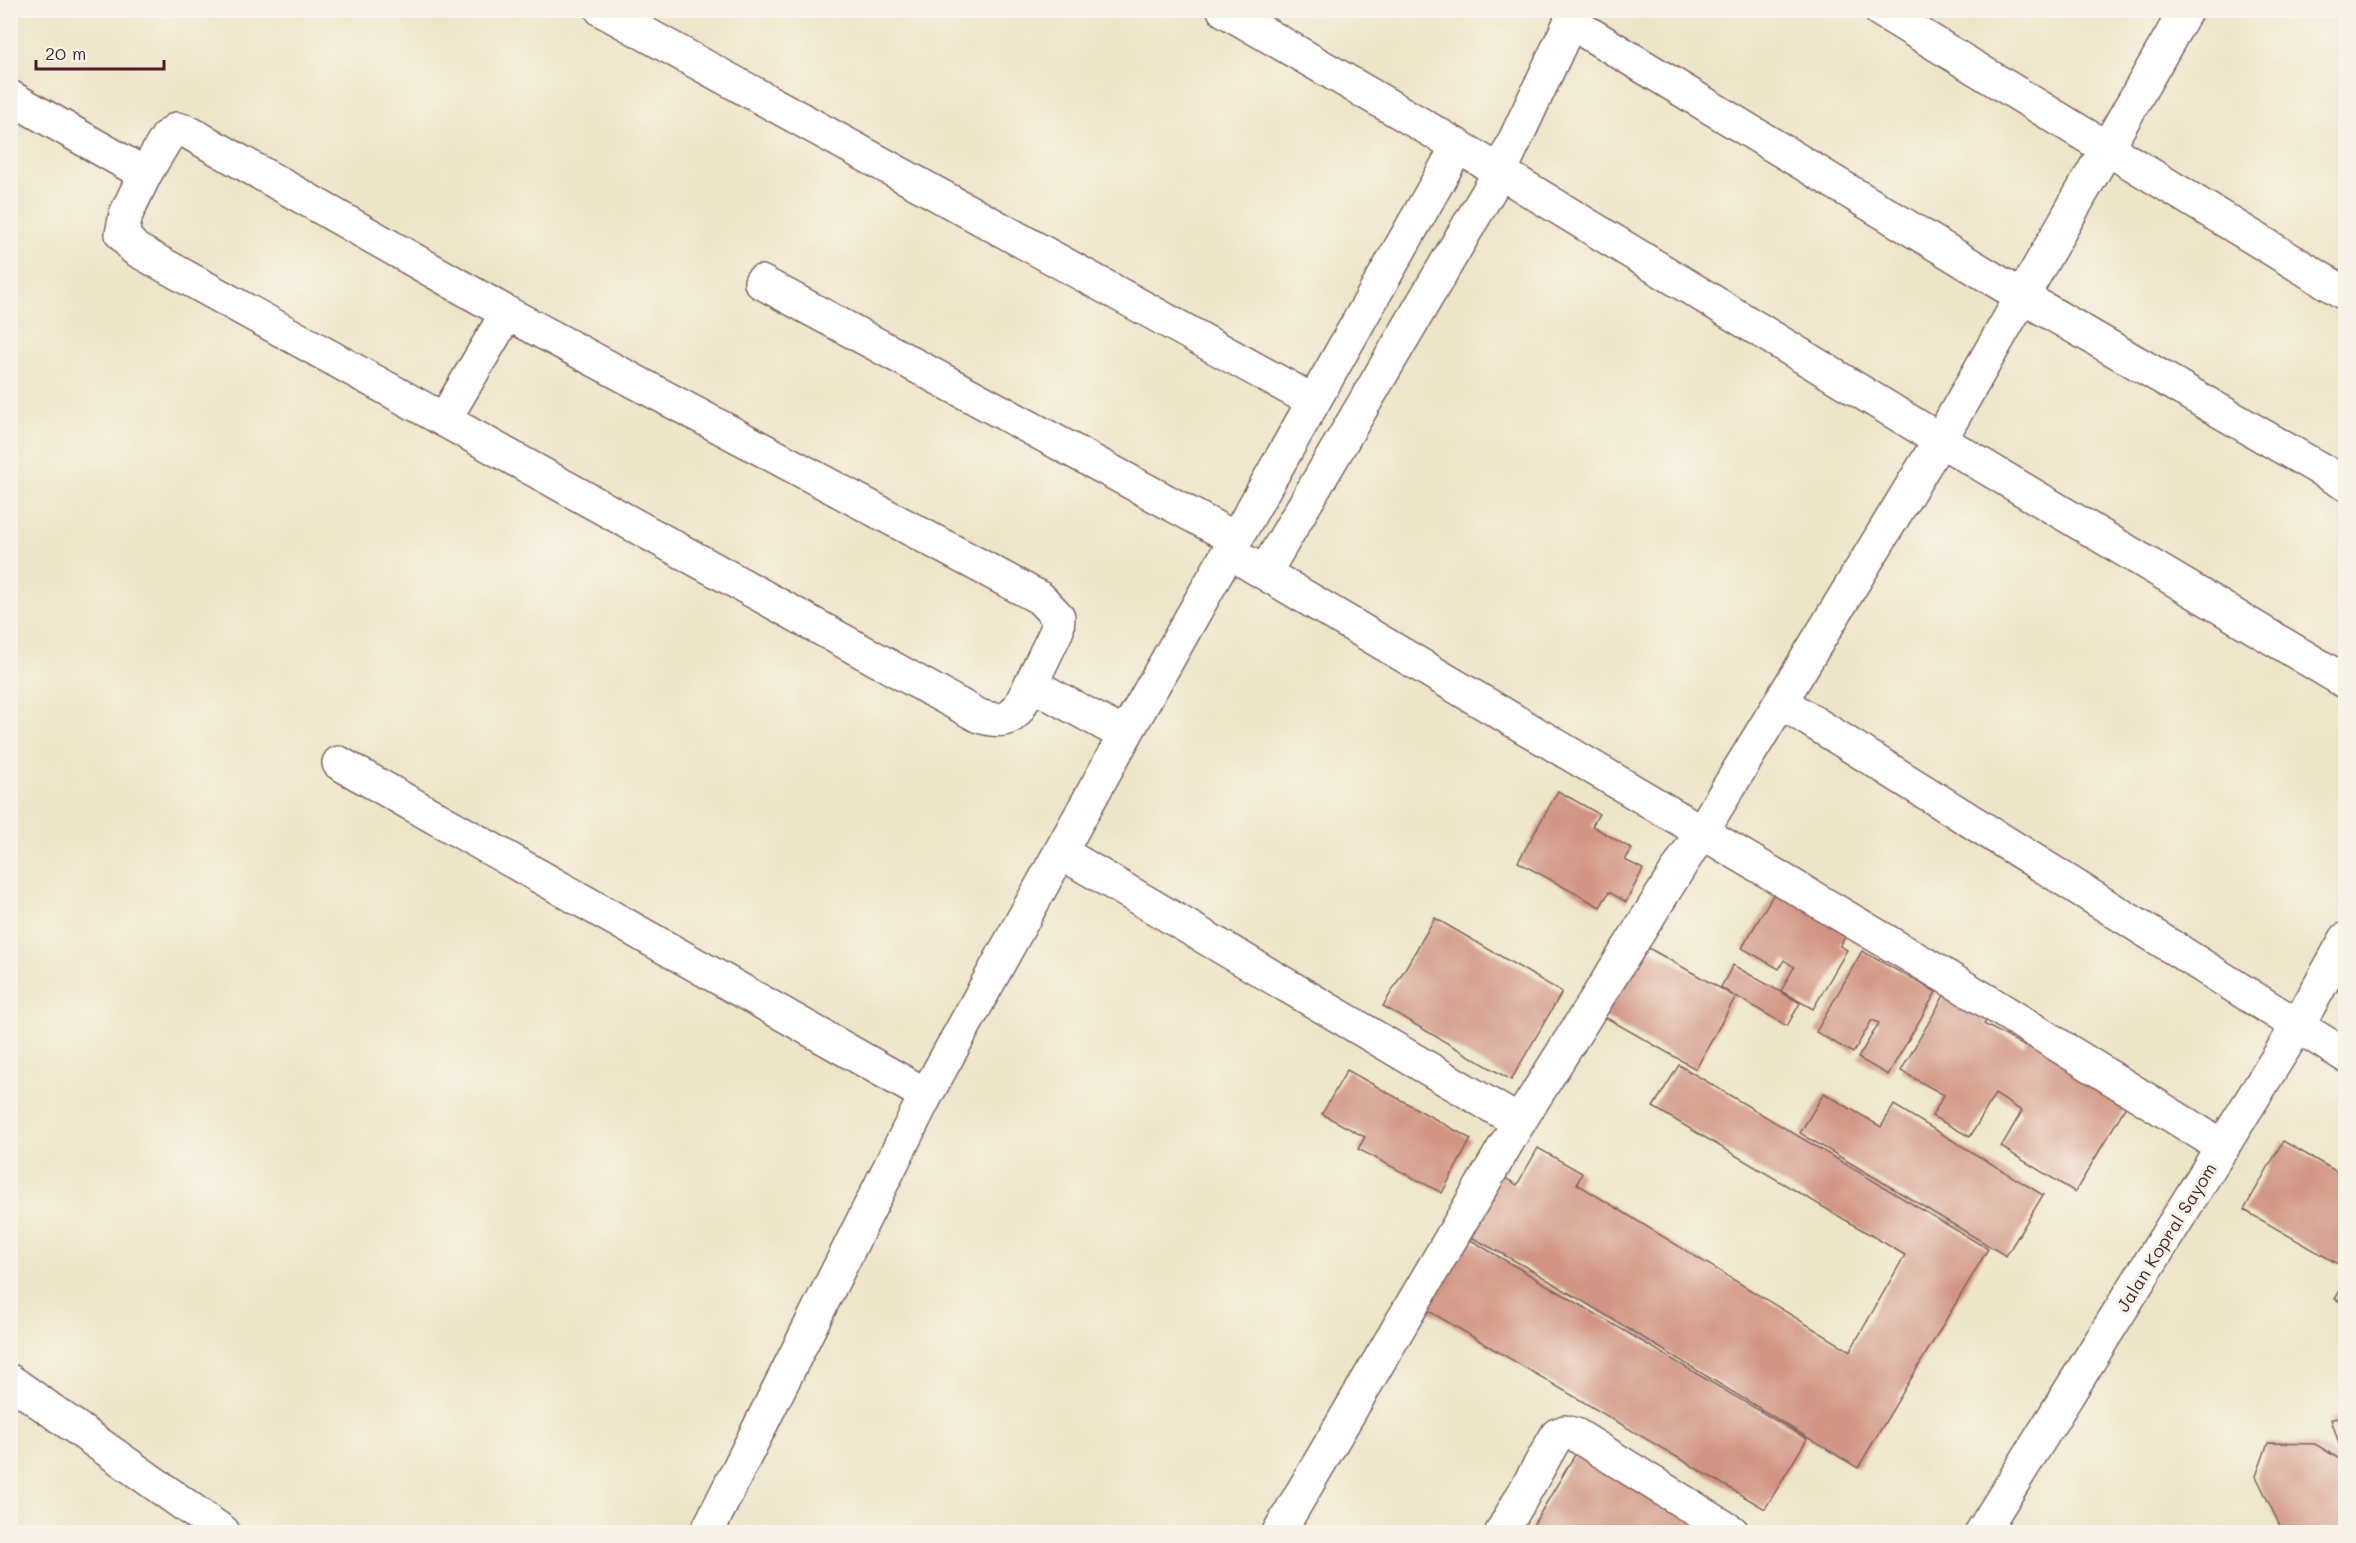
<svg xmlns="http://www.w3.org/2000/svg" width="2356" height="1543" font-family="Mali,sans-serif">
	<style>
		.building { fill: #d19483 }
		.lines { fill: none; stroke-linecap: round; stroke-linejoin: round }
		.minor-casing { stroke: #836462; stroke-width: 36 }
		.minor { stroke: #fff; stroke-width: 33 }
		.labels { text-anchor: middle; dominant-baseline: central; stroke-width: 6; stroke-linejoin: round; paint-order: stroke }
		.street-label { font-size: 18px; fill: #4a1f2b; stroke: #f7f3e8 }
	</style>
	<rect width="100%" height="100%" fill="#f7f3e8"/>
	<filter id="ink" filterUnits="userSpaceOnUse"><feTurbulence type="fractalNoise" baseFrequency=".0167" numOctaves="2"/><feDisplacementMap in="SourceGraphic" scale="12" xChannelSelector="R" yChannelSelector="G"/><feConvolveMatrix kernelMatrix="1 2 1 2 8 2 1 2 1" color-interpolation-filters="sRGB"/></filter>
	<filter id="wash" filterUnits="userSpaceOnUse"><feTurbulence type="fractalNoise" baseFrequency=".008" numOctaves="4" result="noise"/><feDisplacementMap in="SourceGraphic" scale="24" xChannelSelector="R" yChannelSelector="G"/><feGaussianBlur stdDeviation="1.35" result="paint"/><feColorMatrix in="noise" values="0 0 0 0 0 0 0 0 0 0 0 0 0 0 0 0 0 1.4 0 .05"/><feComposite in="paint" operator="in"/></filter>
	<g filter="url(#wash)">
		<rect width="100%" height="100%" fill="#ede5c8"/>
		<g id="blocks">
			<g class="building">
				<path d="M1558,791l41,23 -7,12 40,23 -7,11 18,9 -17,33 -17,-10 -9,15 -82,-45z"/>
				<path d="M1780,883l72,42 -12,21 7,4 -34,59 -32,-18 13,-24 -10,-7 -5,9 -37,-21z"/>
				<path d="M1435,918l127,74 -51,88 -128,-74z"/>
				<path d="M1636,941l98,55 -13,-9 12,-22 67,38 -13,23 -51,-30 -40,73 -100,-57z"/>
				<path d="M1862,951l74,41 -48,83 -30,-17 21,-35 -7,-3 -19,33 -37,-21z"/>
				<path d="M1950,985l43,24 -9,15 40,22 7,-11 101,61 -57,96 -74,-45 21,-36 -27,-17 -25,43 -38,-21 12,-21 -43,-24z"/>
				<path d="M1679,1065l309,184 -130,219 -330,-200 -68,-37 33,-60 24,14 21,-37 44,25 -5,11 273,167 55,-96 -252,-148z"/>
				<path d="M1347,1070l124,69 -29,54 -84,-44 7,-12 -43,-23z"/>
				<path d="M1824,1093l57,34 13,-22 149,90 -37,61 -206,-123z"/>
				<path d="M2283,1141l63,36v74l-8,13 -94,-54z"/>
				<path d="M1459,1233l348,206 -42,70 -348,-205z"/>
				<path d="M2346,1281v24l-11,-6z"/>
				<path d="M2346,1417v44l-1,1 -14,-43z"/>
				<path d="M2268,1443l47,1 31,19v69h-69l3,-6 -24,-50z"/>
				<path d="M1576,1453l138,79h-185z"/>
			</g>
		</g>
	</g>
	<g filter="url(#ink)">
		<use href="#blocks" fill-opacity="0" stroke="#836462" stroke-width="1.5"/>
		<g class="lines">
			<defs>
				<g id="minor">
					<path d="M602,10l711,391"/>
					<path d="M1224,10l234,136"/>
					<path d="M1880,10l466,284"/>
					<path d="M1570,22l453,275 323,187"/>
					<path d="M10,97l135,77 -19,40 -4,20 13,15 844,467c35,11 38,-4 52,-32l94,51"/>
					<path d="M145,174l22,-37 10,-8 11,3 319,181 533,285 18,19 -1,13 -26,54"/>
					<path d="M761,282l475,257"/>
					<path d="M444,420l63,-107"/>
					<path d="M1246,562l741,439 236,146"/>
					<path d="M1265,572l235,-400 440,268 406,242"/>
					<path d="M1781,702l565,354"/>
					<path d="M339,763l587,332"/>
					<path d="M1062,853l457,269"/>
					<path d="M10,1381l213,151"/>
					<path d="M707,1532l219,-437 199,-360 333,-589 42,26 76,-162"/>
					<path d="M1279,1532l240,-410 183,-291 238,-391 246,-430"/>
					<path d="M1502,1532l55,-97 8,-3 11,3 156,97"/>
					<path d="M1982,1532l315,-505 49,-88"/>
				</g>
			</defs>
			<use href="#minor" class="minor-casing"/>
			<use href="#minor" class="minor"/>
		</g>
	</g>
	<g class="labels">
		<g class="street-label">
			<text transform="translate(2166 1237) rotate(-58)">Jalan Kopral Sayom</text>
		</g>
	</g>
	<rect width="2356" height="1543" fill="none" stroke="#f7f3e8" stroke-width="36"/>
	<path d="M36 60v9h128v-9" fill="none" stroke="#4a1f2b" stroke-width="3"/>
	<text x="45" y="60" font-size="18" fill="#4a1f2b" stroke="#f7f3e8" stroke-width="4.5" paint-order="stroke">20 m</text>
</svg>
